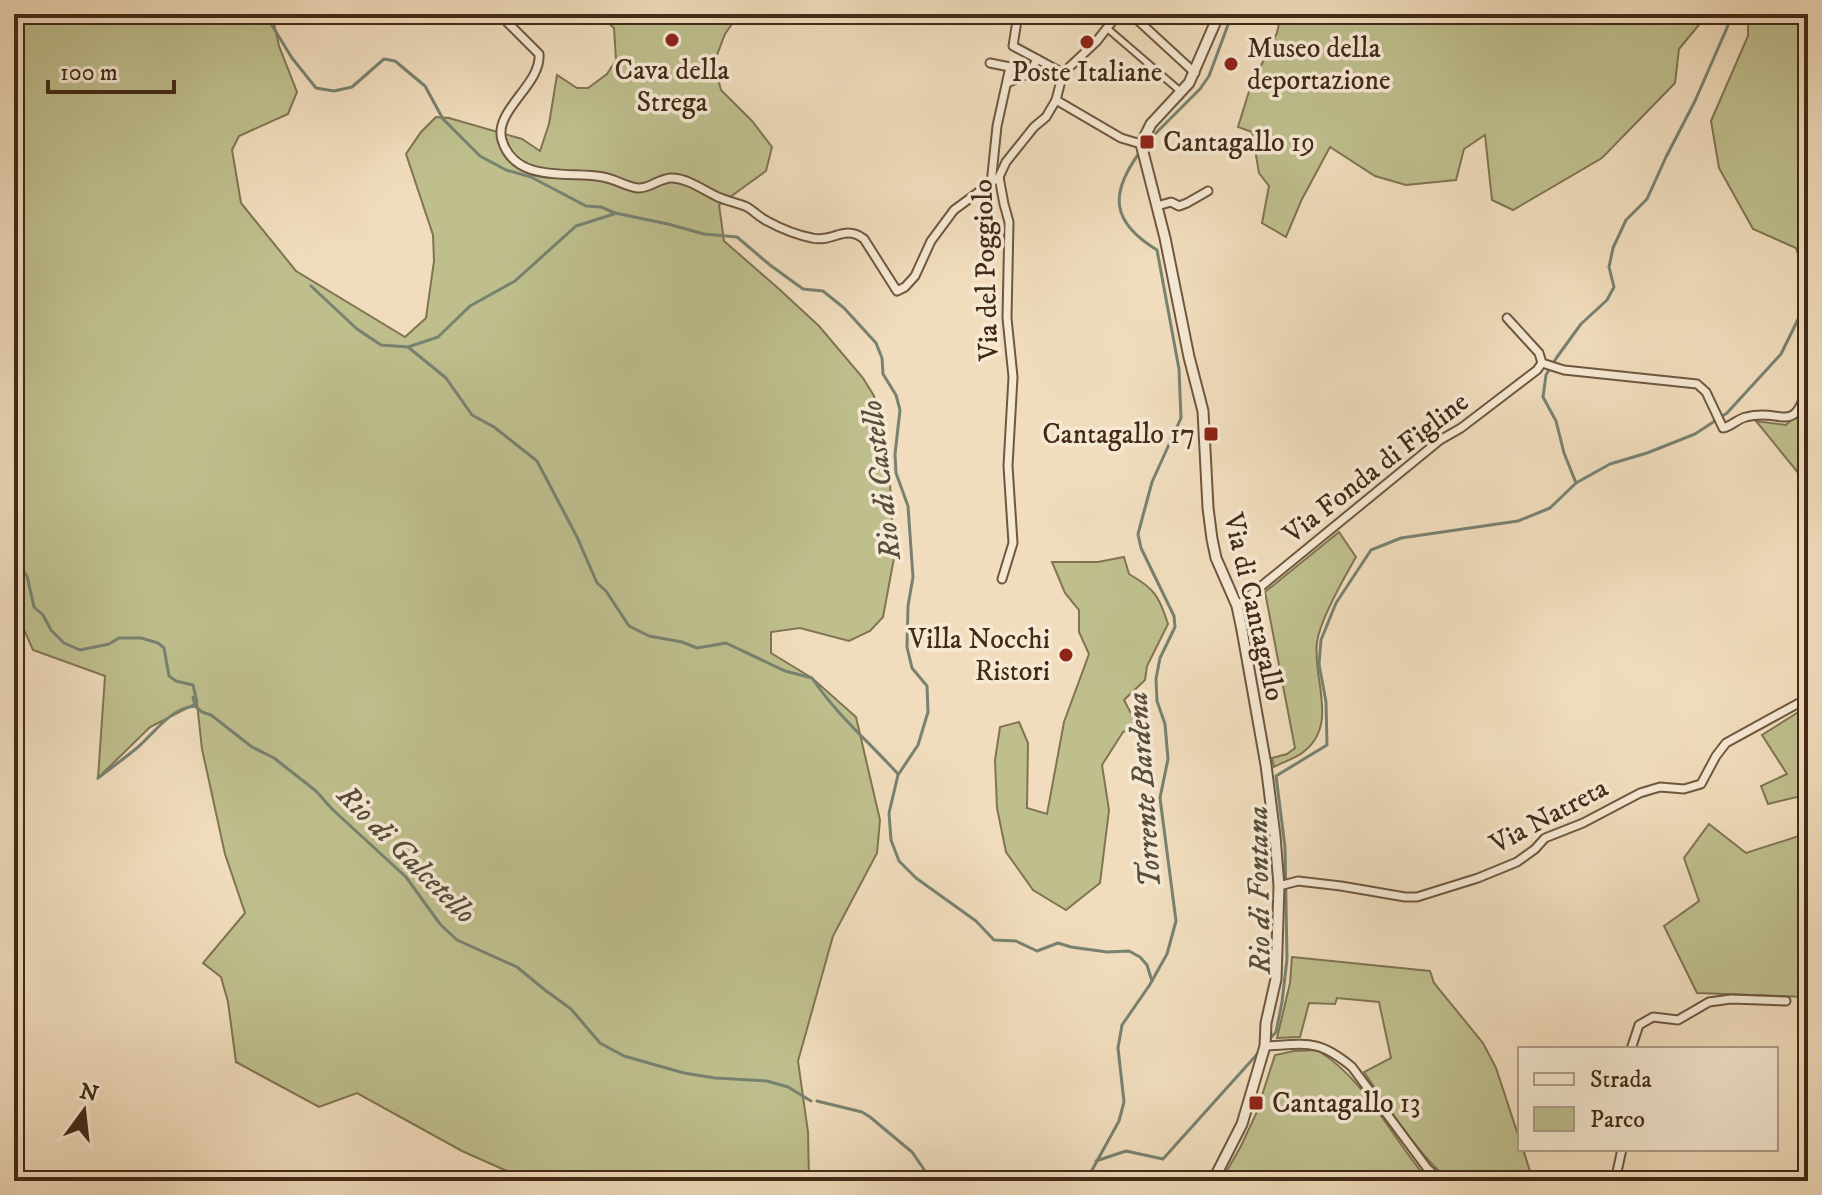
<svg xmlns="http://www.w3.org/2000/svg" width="1822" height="1195" font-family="'IM FELL DW Pica',serif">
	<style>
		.green { fill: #bfbf8e; stroke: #807452; stroke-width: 2 }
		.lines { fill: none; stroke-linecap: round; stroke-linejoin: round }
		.stream { stroke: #778271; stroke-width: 3 }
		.pedestrian-casing { stroke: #6e5740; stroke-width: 9 }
		.minor-casing { stroke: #6e5740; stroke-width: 11 }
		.tertiary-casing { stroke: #6e5740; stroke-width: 13 }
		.pedestrian { stroke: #f6e9d4; stroke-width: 5 }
		.minor { stroke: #f6e9d4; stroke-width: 7 }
		.tertiary { stroke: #f6e9d4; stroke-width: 9 }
		.poi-dot { fill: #8f2418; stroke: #f6e9d4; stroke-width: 3 }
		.labels { text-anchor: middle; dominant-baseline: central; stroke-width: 7; stroke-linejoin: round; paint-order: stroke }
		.poi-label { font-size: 28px; fill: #422a17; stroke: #f6e9d4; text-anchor: start }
		.street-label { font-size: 28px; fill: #422a17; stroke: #f6e9d4 }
		.water-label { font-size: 30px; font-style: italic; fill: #584e3c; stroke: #f6e9d4 }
	</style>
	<rect width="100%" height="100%" fill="#f1ddbd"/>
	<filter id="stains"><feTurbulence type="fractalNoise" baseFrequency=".0025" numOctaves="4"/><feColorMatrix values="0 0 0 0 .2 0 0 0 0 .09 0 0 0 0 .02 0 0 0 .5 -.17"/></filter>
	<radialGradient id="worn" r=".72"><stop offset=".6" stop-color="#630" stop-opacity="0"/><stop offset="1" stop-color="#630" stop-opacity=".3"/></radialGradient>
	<g class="green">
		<path d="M14,14h258l7,32 18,46 -9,22 -49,22 -7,14 9,53 55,68 109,66 21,-19 8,-57 -1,-26 -27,-81 15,-22 15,-15 13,1 73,21 18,12 9,-27 8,-49 20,13h11l19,-14 9,-14 -2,-32 -16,-14h141l-14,20 -11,29 7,27 31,31 20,26 -6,24 -47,34 5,36 55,48 40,37 44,52 11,18 15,68 5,94 -11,59 -13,14 -21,10 -49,-13 -29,4v21l41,25 44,39 24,103 -3,33 -44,83 -35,125 10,71 1,49h-286l-5,-5 -56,-25 -105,-58 -38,14 -83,-45 -8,-60 -7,-25 -18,-14 42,-50 -20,-59 -23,-105 -5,-46 -47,24 -52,51 7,-102 -72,-26 -19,-43z"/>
		<path d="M1281,14h427l-29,35 -4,34 -73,75 -89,52 -21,-10 -7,-65 -21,14 -8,31 -50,5 -31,-9 -45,-29 -29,54 -15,36 -24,-14 7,-37 -10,-13 -7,-41 -14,-5 12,-39 27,-55z"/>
		<path d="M1748,14h60v271l-12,-37 -43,-19 -34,-61 -8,-47 37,-85z"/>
		<path d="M1808,404v81l-52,-64 30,4z"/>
		<path d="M1339,532l17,25c-11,19 -36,63 -39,85 -5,37 23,84 -15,111 -8,6 -19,9 -28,14l-2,-9 15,-4 8,-6 -30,-156z"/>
		<path d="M1124,557l5,17c26,15 30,22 39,50l-21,42 -2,14 -21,20 14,27 -15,5 -21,33 7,45 -9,73 -34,27 -33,-20 -27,-38 -9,-44 -2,-48 5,-33 19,-5 9,21 -1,65 20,6 17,-92 25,-68 -10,-22v-22l-14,-17 -13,-31h46z"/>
		<path d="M1808,706v98l-7,-8 -33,8 -7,-18 26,-12 -25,-39z"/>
		<path d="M1709,824l37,29 62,-20v164l-111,-4 -33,-67 35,-25 -15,-43z"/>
		<path d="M1292,957l138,14 4,12 49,60 13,25 24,73v8h3l10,32h-83c-35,-30 -60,-71 -86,-109l27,-14 -12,-56 -42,-4 -2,6 -26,-1 -9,34 -23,1 13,-55z"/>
		<path d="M1317,1050c50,30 74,88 112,131h-208l20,-35 15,-32 19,-59 19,-4z"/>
	</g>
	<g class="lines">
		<g class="stream">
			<path d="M265,14l27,44 24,30 18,3 18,-4 32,-28 11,2 30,25 18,33 37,37 26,14 25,7 55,29 15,1 14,6 53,11 36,10 33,3 33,28 33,24 20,2 21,17 32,35 6,15 1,16 13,21 4,15 -5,44 1,19 12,33 5,71 -5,29 -1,41 5,21 15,18 1,26 -10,33 -20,30 -9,38 2,27 8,21 17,17 60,43 18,19 22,1 21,10 21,-8 13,4 36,5 22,-1 11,6 7,8 5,16"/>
			<path d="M1147,142l53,-53 9,-13 23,-62"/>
			<path d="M311,286l46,43 24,16 27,2 30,-10 32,-31 45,-25 61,-55 38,-12"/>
			<path d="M408,347l38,31 26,37 22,12 43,34 40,76 20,46 9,8 23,35 20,10 33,6 15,6 29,-5 59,28 27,7c24,36 57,64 86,96"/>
			<path d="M1576,483l-12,-30 -8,-32 -13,-24 3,-22 11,-18 24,-33 26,-24 7,-13 -5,-20 4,-19 13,-28 21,-21 19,-42 29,-56 38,-87"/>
			<path d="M14,557l13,19 7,31 9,8 8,15 13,13 16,7 29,-6 10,-6h22l17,5 6,5 5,28 7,5 17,4 4,17 -4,-5 2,9 7,6 9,3 41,32 22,11 42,33 16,18 74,68 34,47 17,16 60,27 28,23 26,19 29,34 24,13 60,17 31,5 52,3 21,6 23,14"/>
			<path d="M98,778c13,-10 27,-20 40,-31 17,-15 33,-39 57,-41"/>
			<path d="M1267,1042l9,-10 6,-30 5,-43 -2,-112 -9,-71 51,-31 -1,-43 -7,-38 2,-24 15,-37 35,-53 30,-12 117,-17 32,-13 26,-25 34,-19 37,-11 48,-19 32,-21 54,-59 27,-55"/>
			<path d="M817,1101l45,11 8,5 42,35 20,29"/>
			<path d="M1096,1161l30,-10 37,8 97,-108"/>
			<path d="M1086,1181l33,-60 5,-19 -6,-54 4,-23 27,-39 18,-32 9,-33 -16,-123 8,-39 -3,-35 -8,-23 -1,-22 4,-21 15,-31 -1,-11 -33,-68 -3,-14 14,-52 29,-64 -2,-49 -22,-119c-46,-28 -48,-56 -17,-98"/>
			<path d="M1738,1181l3,-4c28,2 41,2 67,-9"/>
		</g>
		<defs>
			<path id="pedestrian" d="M1108,29l72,62"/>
			<g id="minor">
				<path d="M495,14l9,5 35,35c3,30 -46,57 -37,86 13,44 68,31 101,37 12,2 24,10 35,11 12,1 22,-11 35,-10 16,1 30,12 45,19 9,4 20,6 29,10 7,4 12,10 20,14 13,7 30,14 45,17 21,5 32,-14 52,1l33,52 8,-4 10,-11 16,-35 23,-31 45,-33"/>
				<path d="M1018,14l-5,32 50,27"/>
				<path d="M1131,14l64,59"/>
				<path d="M990,63l20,4 -13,59 -6,58"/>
				<path d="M1063,73l-7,27 65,38 20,6"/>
				<path d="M1063,73l33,-31 22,-28"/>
				<path d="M1007,83l23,-10 7,-14"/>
				<path d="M1157,206l14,-4 8,4 8,-3 21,-12"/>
				<path d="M1507,318l32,35 3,10"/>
				<path d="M1542,363l22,7 133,14 9,8 17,36c9,-2 14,-9 23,-11 36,-10 48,21 62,-33"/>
				<path d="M1002,579l11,-36 -5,-77 5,-89 -6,-59 2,-96 -5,-18 -5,-27 7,-15 28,-35 12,-10 10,-17"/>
				<path d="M1237,606l203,-166 21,-12 76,-58 5,-7"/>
				<path d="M1279,886l19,-5 43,5 64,11h12l61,-19 39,-16 18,-13 10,-11 38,-15 57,-30 20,-6 24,2 17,-5 15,-28 10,-13 82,-45"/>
				<path d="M1265,1046c43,-2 53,-7 87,21l75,101 14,13"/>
				<path d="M1631,1049l8,-24 14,-8 25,3 31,-18 22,-3 55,2"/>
				<path d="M1615,1181l7,-32"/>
			</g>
			<path id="tertiary" d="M1213,1181l29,-57 23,-78 1,-23 10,-44 3,-93 -4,-50 -9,-71 -24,-135 -5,-24 -21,-48 -4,-19 -4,-31 -5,-97 -14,-54 -24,-119 -24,-94 10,-20 38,-41 30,-69"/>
		</defs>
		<use href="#pedestrian" class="pedestrian-casing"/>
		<use href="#minor" class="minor-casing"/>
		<use href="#tertiary" class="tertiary-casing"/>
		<use href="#pedestrian" class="pedestrian"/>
		<use href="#minor" class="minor"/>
		<use href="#tertiary" class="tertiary"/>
	</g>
	<g class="poi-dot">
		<circle cx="672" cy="40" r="8"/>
		<circle cx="1087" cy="42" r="8"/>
		<circle cx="1231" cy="64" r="8"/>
		<rect x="1139" y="134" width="16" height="16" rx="4"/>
		<rect x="1203" y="426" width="16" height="16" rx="4"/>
		<circle cx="1066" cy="655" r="8"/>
		<rect x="1248" y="1095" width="16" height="16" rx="4"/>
	</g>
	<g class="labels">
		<g class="poi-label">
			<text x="1247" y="48">Museo della<tspan x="1247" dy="32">deportazione</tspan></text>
			<text x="672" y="70" text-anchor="middle">Cava della<tspan x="672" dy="32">Strega</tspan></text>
			<text x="1087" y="72" text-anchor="middle">Poste Italiane</text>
			<text x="1163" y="142">Cantagallo 19</text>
			<text x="1195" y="434" text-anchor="end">Cantagallo 17</text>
			<text x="1050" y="639" text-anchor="end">Villa Nocchi<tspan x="1050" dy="32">Ristori</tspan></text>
			<text x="1272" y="1103">Cantagallo 13</text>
		</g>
		<g class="street-label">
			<text transform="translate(986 270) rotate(-92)">Via del Poggiolo</text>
			<text transform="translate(1376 468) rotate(-38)">Via Fonda di Figline</text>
			<text transform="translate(1254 607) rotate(77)">Via di Cantagallo</text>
			<text transform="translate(1549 816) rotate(-28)">Via Natreta</text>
		</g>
		<g class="water-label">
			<text transform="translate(882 480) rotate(-97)">Rio di Castello</text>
			<text transform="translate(1145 790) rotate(-94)">Torrente Bardena</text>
			<text transform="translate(406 855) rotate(45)">Rio di Galcetello</text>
			<text transform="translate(1260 890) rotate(-91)">Rio di Fontana</text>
		</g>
	</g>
	<rect width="1822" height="1195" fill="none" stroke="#f1ddbd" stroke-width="48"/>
	<rect x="16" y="16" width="1790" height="1163" fill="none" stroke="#422a17" stroke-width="4"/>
	<rect x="24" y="24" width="1774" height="1147" fill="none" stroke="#422a17" stroke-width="2"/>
	<rect x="1518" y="1047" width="260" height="104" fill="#f6e9d4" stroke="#ae9d88" stroke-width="2"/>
	<rect x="1534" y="1073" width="40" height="12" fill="#f6e9d4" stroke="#ae9d88" stroke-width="2"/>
	<text x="1590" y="1087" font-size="24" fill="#422a17">Strada</text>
	<rect x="1534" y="1107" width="40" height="24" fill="#bfbf8e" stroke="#ae9d88" stroke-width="2"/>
	<text x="1590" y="1127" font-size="24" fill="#422a17">Parco</text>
	<g transform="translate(84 1111) rotate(15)" stroke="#f6e9d4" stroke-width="6" paint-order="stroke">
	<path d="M0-6L14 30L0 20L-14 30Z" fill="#422a17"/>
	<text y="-12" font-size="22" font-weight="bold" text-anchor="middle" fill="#422a17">N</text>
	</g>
	<path d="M48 80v12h126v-12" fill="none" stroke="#422a17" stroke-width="4"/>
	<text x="60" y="80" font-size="24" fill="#422a17" stroke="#f6e9d4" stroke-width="6" paint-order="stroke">100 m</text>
	<rect width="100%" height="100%" filter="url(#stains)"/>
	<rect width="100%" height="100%" fill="url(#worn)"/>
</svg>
